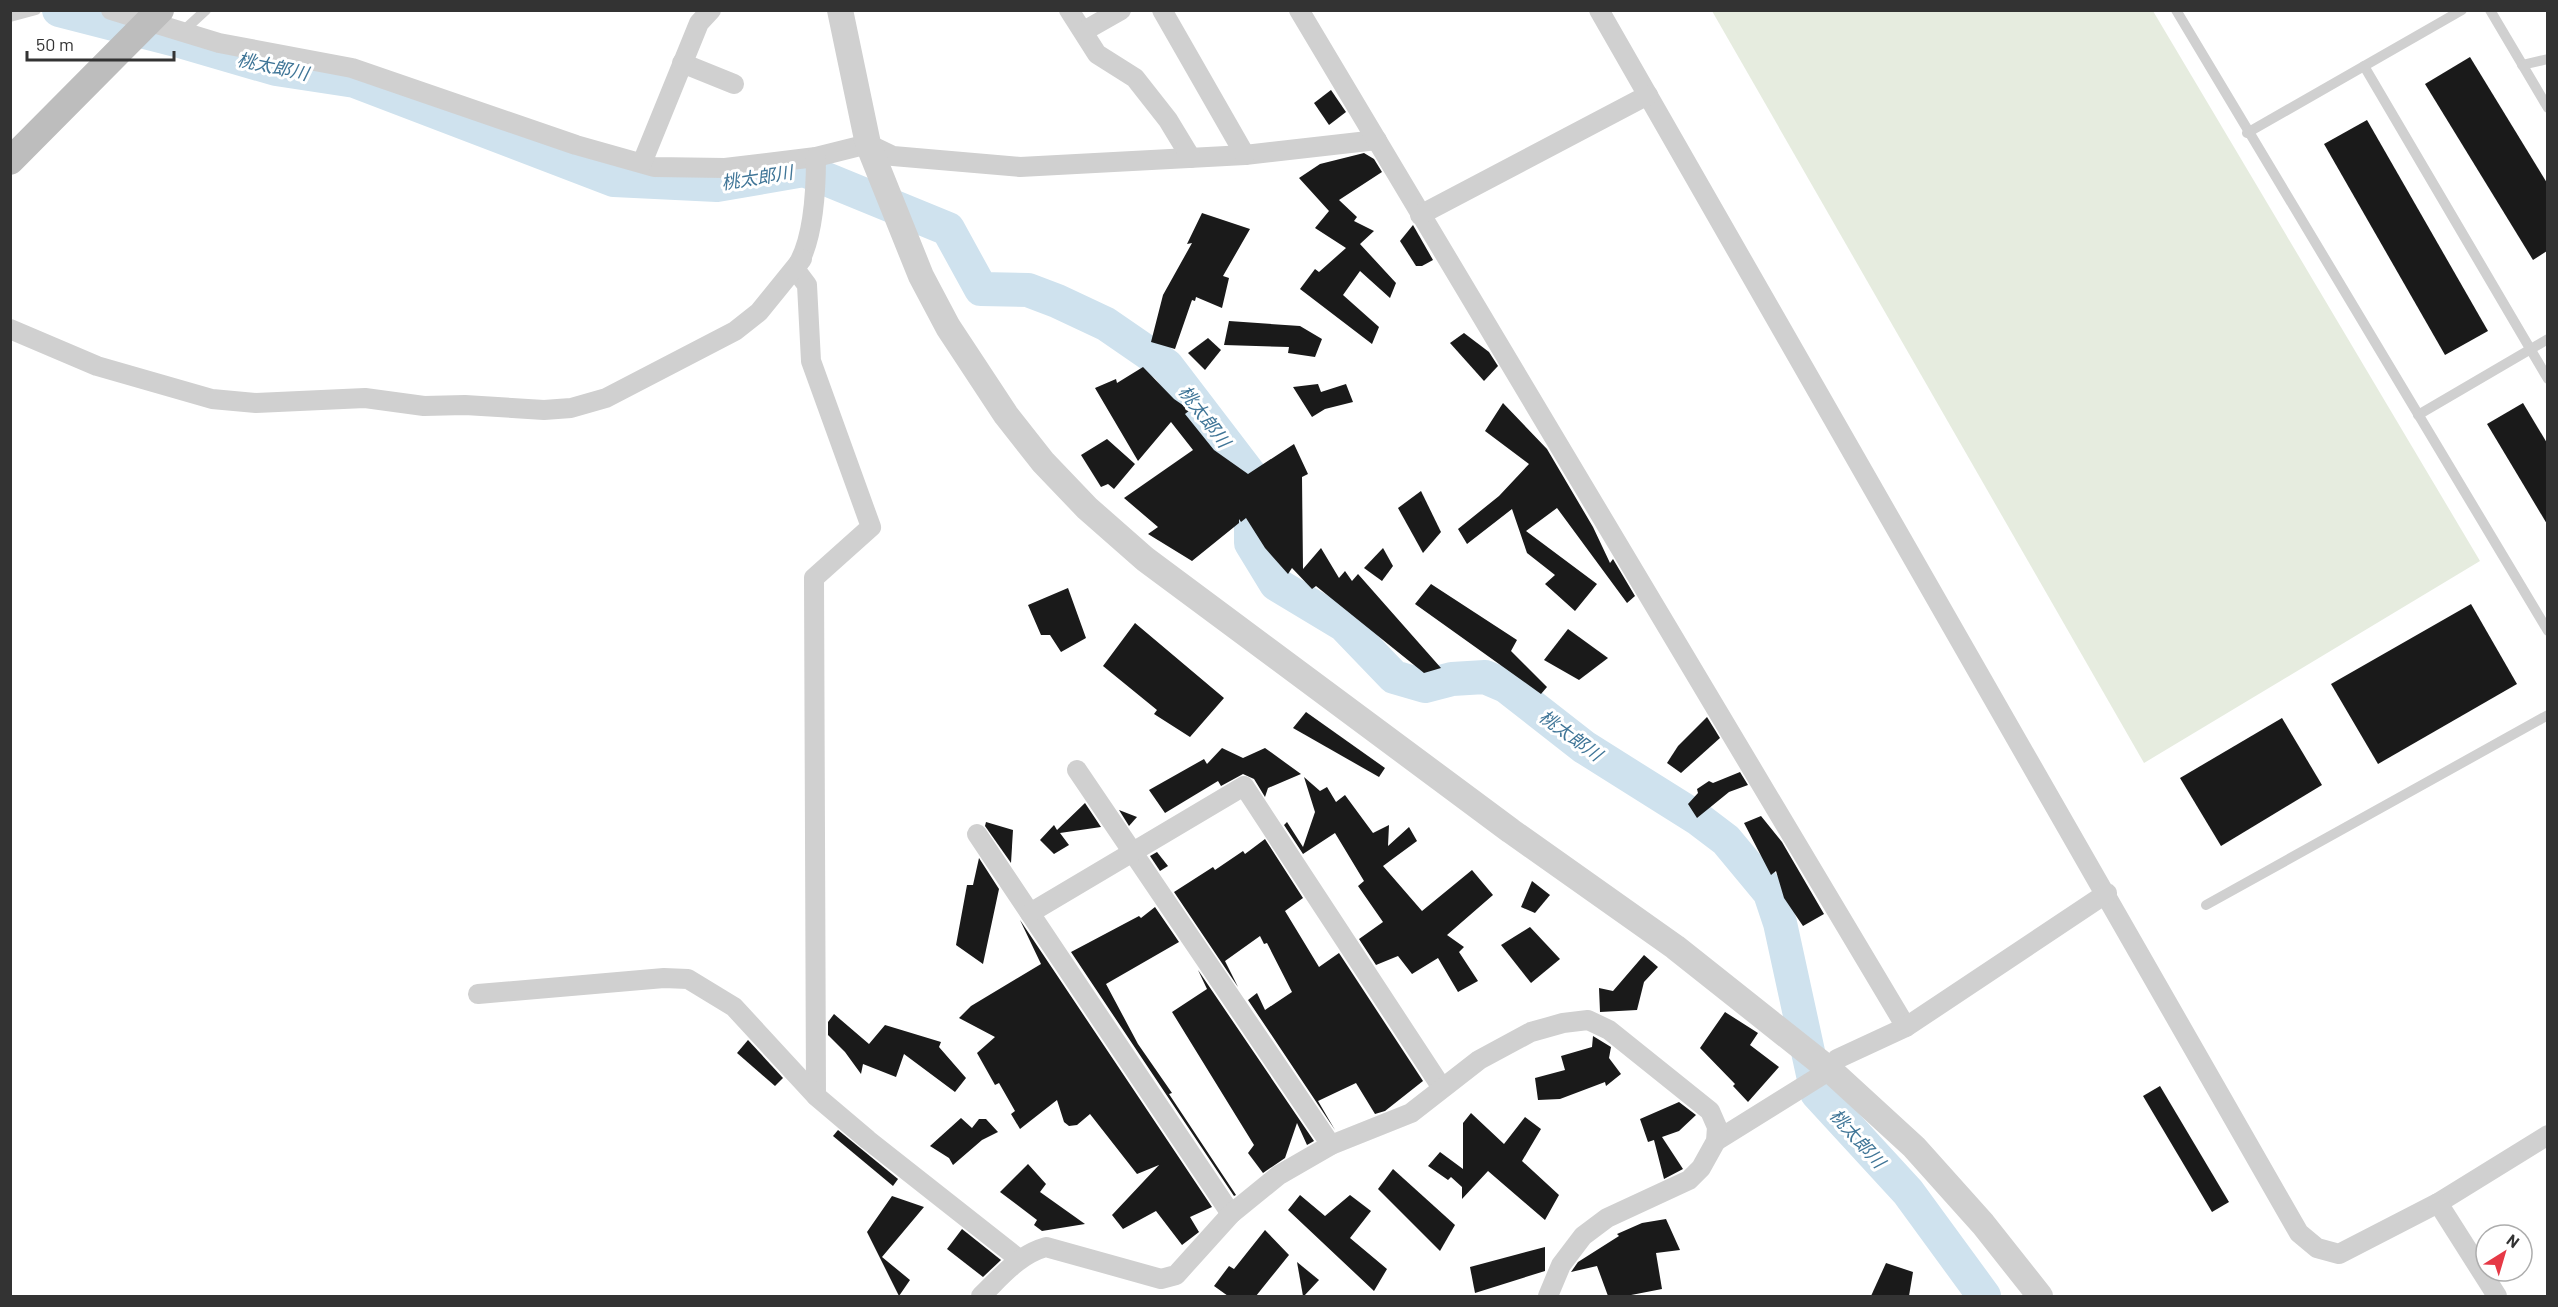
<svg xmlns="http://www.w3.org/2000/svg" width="2558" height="1307" font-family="Barlow,'Noto Sans JP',sans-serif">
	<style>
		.green { fill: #e6ecdf }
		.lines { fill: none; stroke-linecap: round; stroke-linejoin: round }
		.river { stroke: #cfe2ee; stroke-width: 34 }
		.building { fill: #1a1a1a }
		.service { stroke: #d0d0d0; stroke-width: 10 }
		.minor { stroke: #d0d0d0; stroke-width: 20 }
		.tertiary { stroke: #d0d0d0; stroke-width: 26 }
		.secondary { stroke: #bdbdbd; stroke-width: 28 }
		.labels { text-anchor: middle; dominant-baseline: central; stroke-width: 6; stroke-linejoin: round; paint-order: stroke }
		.water-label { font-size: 18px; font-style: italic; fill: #3f7597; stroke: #fff }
	</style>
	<rect width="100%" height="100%" fill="#fff"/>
	<path class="green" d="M1712,11h441l327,550 -336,202z"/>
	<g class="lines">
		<path class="river" d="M59,10l117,30 100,29 79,12 259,99 103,5 87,-15 144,59 33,60 47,1 29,11 49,23 61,42 84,110v67l25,41 68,41 50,52 31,9 27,-7 33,-2 21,9 78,61 113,71 29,22 44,53 10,30 37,170 91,99 76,104"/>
	</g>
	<g class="building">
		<path d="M2470,57l77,126v68l-14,9 -108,-176z"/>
		<path d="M1331,90l15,22 -17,13 -15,-22z"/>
		<path d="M2367,120l121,211 -43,24 -121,-211z"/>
		<path d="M1364,153l10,6 8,13 -43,28 18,17 -3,4 20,10 -14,13 36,39 -6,15 -30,-27 -17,24 36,32 -7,17 -72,-55 15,-20 4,3 27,-24 -31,-20 14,-17 -30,-33 21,-14z"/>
		<path d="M1202,213l48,16 -27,47 6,2 -7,30 -26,-11 -1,4 -3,-1 -17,49 -24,-7 12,-47 29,-52 -5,1z"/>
		<path d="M1413,225l20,35 -11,6h-6l-16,-25z"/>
		<path d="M1229,321l71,5 22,13 -7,18 -27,-4 1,-6 -65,-2z"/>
		<path d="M1464,333l25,19 9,14 -14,15 -34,-38z"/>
		<path d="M1208,338l13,12 -16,20 -17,-17z"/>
		<path d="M1143,367l31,32 16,11 -5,4 29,36 34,24 46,-30 14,30 -6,3 1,92 18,-21 18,30 6,-7 7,10 6,-7 83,94 -17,5 -108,-87 -4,3 -20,-21 -4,6 -23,-26 -19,-30 -5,4 -2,-3v4l-47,38 -44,-27 10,-7 -34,-29 69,-48 -22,-28 -33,39 -43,-73 21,-9 1,4z"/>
		<path d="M1318,384l3,8 25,-8 7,18 -28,7 -13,8 -19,-30z"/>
		<path d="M1503,403l44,46 46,78 17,36 3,-4 22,37 -8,7 -70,-95 -31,23 71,53 -22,27 -30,-27 10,-9 -28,-22 -15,-44 -45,35 -9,-15 41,-33 30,-32 -44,-33z"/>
		<path d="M2523,403l24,40v81l-60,-100z"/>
		<path d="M1107,439l28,25 -21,25 -6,-5 -7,3 -20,-32z"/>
		<path d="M1421,491l20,41 -18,21 -25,-45z"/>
		<path d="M1383,548l10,18 -11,15 -18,-13z"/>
		<path d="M1431,584l86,56 -6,11 36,36 -6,7 -126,-90z"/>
		<path d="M1068,588l18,50 -25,14 -11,-17h-9l-13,-30z"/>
		<path d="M2471,604l46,80 -139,80 -47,-80z"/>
		<path d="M1135,623l89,75 -34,39 -36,-23 3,-4 -54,-44z"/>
		<path d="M1568,629l40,29 -29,22 -35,-20z"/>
		<path d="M1306,712l79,56 -6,9 -86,-49z"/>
		<path d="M1707,717l13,21 -39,35 -14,-10 11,-17z"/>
		<path d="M2282,718l40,67 -101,61 -41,-68z"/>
		<path d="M1222,748l21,10 22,-10 36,26 -33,14 -3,9 -11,-18 -11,-5 -22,12 -3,-5 -53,32 -16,-23 55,-31 3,5z"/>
		<path d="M1740,772l8,13 -19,7 -32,26 -9,-14 10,-11 -1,-4 12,-8 4,2z"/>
		<path d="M1304,777l16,14 7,-4 9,15 9,-7 28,38 16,-8 -1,21 21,-19 8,14 -34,25 39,45 50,-41 21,25 -46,40 17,12 -5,5 19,29 -20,11 -20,-34 -26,16 -14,-18 -22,9 -17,-26 24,-17 -25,-36 6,-5 -29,-48 -32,21 -19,-29 3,-3 16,25 12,-35z"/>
		<path d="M1085,803l16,24 -41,6 9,12 -15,9 -14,-14 14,-15 3,5z"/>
		<path d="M1119,810l18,7 -8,9z"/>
		<path d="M1761,816l21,26 42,72 -21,12 -19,-28 -8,-27 -5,4 -27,-52z"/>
		<path d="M986,822l27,8 -2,33 -26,-37z"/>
		<path d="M1265,839l38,59 -18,13 34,56 20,-14 84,128 -38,30 -10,3 -19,-31 -38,18 17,29 -87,-130 9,-7 8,17 27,-18 -25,-49 -3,1 -4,-8 -35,25 13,26 -64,-95 39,-25 2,3 28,-19 2,3z"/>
		<path d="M1157,852l11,14 -8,5 -10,-15z"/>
		<path d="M979,858l20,31 -16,75 -27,-19 11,-60h6z"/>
		<path d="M1532,881l18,14 -15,18 -14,-6z"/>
		<path d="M1155,907l24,35 -73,42 32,60 34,49 -3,1 67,101 -2,1 -163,-244 68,-36 2,2z"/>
		<path d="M1020,920l192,287 -22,10 9,15 -17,13 -26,-34 -33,18 -11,-14 47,-50 -22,9 -47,-60 -13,11 -8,1 -5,-4 -7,-22 -37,29 -9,-15 4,-3 -16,-28 -4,2 -18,-32 18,-16 -36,-19 12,-12 70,-42z"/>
		<path d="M1530,927l30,32 -29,24 -30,-38z"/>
		<path d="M1644,955l14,12 -14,15 -7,28 -37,2 -1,-24 14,3z"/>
		<path d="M1198,970l116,171 -7,4 -10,-22 -12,35 -22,15 -15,-20 6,-8 -82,-133 35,-23z"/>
		<path d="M1725,1012l33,21 -8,12 29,22 -31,35 -15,-16 2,-2 -35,-36z"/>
		<path d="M834,1014l35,30 16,-19 56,17 -2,5 27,31 -11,14 -51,-38 -8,23 -33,-13 -2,10 -16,-22 -17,-17v-13z"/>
		<path d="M1593,1036l18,11 -2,11 12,16 -15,12 -1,-4 -45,17 -22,1 -3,-22 30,-8 -4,-14 31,-9z"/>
		<path d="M748,1040l35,38 -8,8 -38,-33z"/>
		<path d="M2160,1086l69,116 -17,10 -69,-116z"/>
		<path d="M1679,1102l17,13 -17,16 -17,6 21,32 -19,10 -10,-39 -6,2 -8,-23z"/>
		<path d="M1471,1113l33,31 21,-27 16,12 -19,32 37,34 -14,25 -57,-49 -26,28v-12l-11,-10 -3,3 -20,-14 12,-14 23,17v-46z"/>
		<path d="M961,1118l11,10 7,-9h7l12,13 -16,8 -29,25 -4,-7 -19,-12z"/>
		<path d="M838,1130l60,49 -5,7 -60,-50z"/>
		<path d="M1028,1164l18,20 -6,8 45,32 -43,7 -8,-6 3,-5 -37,-28z"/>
		<path d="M1393,1169l62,56 -15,26 -62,-62z"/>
		<path d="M1300,1195l25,21 25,-21 21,16 -21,27 37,31 -13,22 -86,-81z"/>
		<path d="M892,1196l32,11 -42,50 28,23 -11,16 -32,-64z"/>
		<path d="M1666,1219l14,31 -24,3 6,36 -36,7h-18l-11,-30 -26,6 7,-10 41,-26 -2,-2 25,-11z"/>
		<path d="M962,1229l39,31 -18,17 -36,-28z"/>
		<path d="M1265,1230l24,25 -33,41h-28l-14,-10 15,-20 5,3z"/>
		<path d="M1545,1247v24l-70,22 -5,-26z"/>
		<path d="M1297,1262l22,18 -15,16h-1z"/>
		<path d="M1886,1263l27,9 -4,24h-38z"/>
	</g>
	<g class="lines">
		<g class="service">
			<path d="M2176,10l372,621"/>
			<path d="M2490,10l58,98"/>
			<path d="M10,17l26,-7"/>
			<path d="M182,32l24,-22"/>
			<path d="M2522,65l26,-6"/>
			<path d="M2364,66l184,313"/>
			<path d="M2247,133l215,-123"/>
			<path d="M2418,415l130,-76"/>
			<path d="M2206,905l342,-190"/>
		</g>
		<g class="minor">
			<path d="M111,10l108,33 133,25 224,77 78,22 71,1 91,-11 52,-13 25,12 127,11 225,-12 132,-15"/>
			<path d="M1069,10l28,44 38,24 33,42 23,38"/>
			<path d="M1162,10l83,145"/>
			<path d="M1299,10l607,1017"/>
			<path d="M1599,10l700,1223 18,15 22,6 99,-51 110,-68"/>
			<path d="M1084,31l37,-21"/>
			<path d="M682,63l52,21"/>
			<path d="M816,157c0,32 -2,85 -21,112l12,16 4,76 60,166 -57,51 2,518"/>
			<path d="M642,163l57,-140 12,-13"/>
			<path d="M1420,215l228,-120"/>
			<path d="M10,329l87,37 115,33 44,4 109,-5 59,8 41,-1 79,5 27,-2 35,-10 129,-67 24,-19 43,-53"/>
			<path d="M1077,770l254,375"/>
			<path d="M977,834l254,380"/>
			<path d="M1030,913l214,-127 198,302"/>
			<path d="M478,994l186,-16 24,1 46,28 82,89 52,44 151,119"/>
			<path d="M1716,1141l114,-71 7,-11 69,-32 201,-134"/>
			<path d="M2438,1203l59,93"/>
			<path d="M981,1296c21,-20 37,-41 65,-49l115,32 15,-4 55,-61 48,-39 52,-30 80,-32 68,-53 52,-28 32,-9 25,-3 21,10 101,81 7,16 -1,14 -15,27 -12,12 -82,38 -24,18 -22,29 -13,31"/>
		</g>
		<path class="tertiary" d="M840,10l28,134 53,132 27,51 58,88 37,47 44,46 58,51 366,272 164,116 155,123 84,77 69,77 57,72"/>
		<path class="secondary" d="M10,161l150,-151"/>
	</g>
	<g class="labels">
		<g class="water-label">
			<text transform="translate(273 66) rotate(12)">桃太郎川</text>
			<text transform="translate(757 177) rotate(-9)">桃太郎川</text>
			<text transform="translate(1205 416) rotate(53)">桃太郎川</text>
			<text transform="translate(1571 735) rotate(36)">桃太郎川</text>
			<text transform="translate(1858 1138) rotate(48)">桃太郎川</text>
		</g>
	</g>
	<rect width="2558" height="1307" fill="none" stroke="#333333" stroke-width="24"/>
	<g transform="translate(2504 1253) rotate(37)"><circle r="28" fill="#ffffff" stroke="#adadad" stroke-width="1.5"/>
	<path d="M0-4.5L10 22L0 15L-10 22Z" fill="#e63946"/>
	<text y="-9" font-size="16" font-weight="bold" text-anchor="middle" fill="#333333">N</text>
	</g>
	<path d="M27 51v9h147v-9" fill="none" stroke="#333333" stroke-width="3"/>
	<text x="36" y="51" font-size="18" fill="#333333" stroke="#ffffff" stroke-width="4.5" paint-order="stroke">50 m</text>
</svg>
